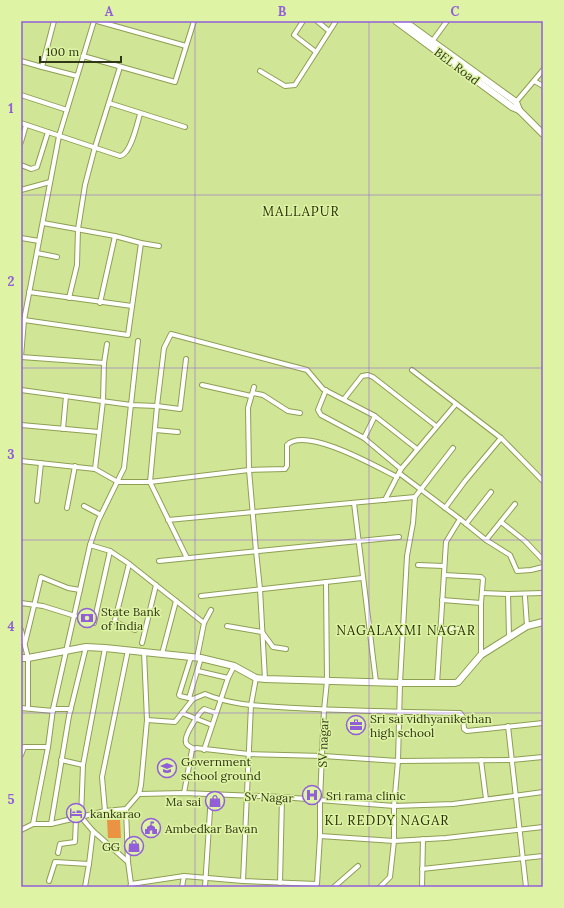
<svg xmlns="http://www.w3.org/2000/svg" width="564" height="908" font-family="Lora,serif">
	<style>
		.green { fill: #ea9343 }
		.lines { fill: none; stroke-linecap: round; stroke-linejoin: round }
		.street-casing { stroke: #8e9f53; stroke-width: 6 }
		.secondary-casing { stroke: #8e9f53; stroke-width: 8 }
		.street { stroke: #fff; stroke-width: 4 }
		.secondary { stroke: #fff; stroke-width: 6 }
		.grid { fill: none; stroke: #925fd9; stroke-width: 1; stroke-opacity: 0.55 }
		.labels { text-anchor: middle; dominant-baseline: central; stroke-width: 3; stroke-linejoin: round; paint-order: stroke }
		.street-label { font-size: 12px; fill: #303717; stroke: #def3a4 }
		.poi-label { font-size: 12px; fill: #303717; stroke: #def3a4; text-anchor: start }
		.neighbourhood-label { font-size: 13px; letter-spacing: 1px; fill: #283007; stroke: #def3a4 }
		.neatline { fill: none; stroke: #925fd9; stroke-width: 1.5 }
		.grid-label { font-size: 13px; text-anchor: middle; font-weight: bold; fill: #925fd9 }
	</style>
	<rect width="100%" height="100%" fill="#d1e597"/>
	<path class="green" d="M107,820h13l1,18h-13z"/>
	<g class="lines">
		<defs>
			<g id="street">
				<path d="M97,21l89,25"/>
				<path d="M303,21l-9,14 22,17"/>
				<path d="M317,21l12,10"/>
				<path d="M431,43l16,-22"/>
				<path d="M83,56l92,26 19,-61"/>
				<path d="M21,61l21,6 35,9"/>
				<path d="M42,67l12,-46"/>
				<path d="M260,71l25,15 10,-1 41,-64"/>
				<path d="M534,81l9,5"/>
				<path d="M21,95l46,15"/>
				<path d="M516,102l27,-32"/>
				<path d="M109,103l76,24"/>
				<path d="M21,123l99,33c11,-2 17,-32 20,-42"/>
				<path d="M21,142l5,-17"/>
				<path d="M21,165l10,4 6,-2 11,-35"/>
				<path d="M21,190l29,-8"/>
				<path d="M43,223l72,13 26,7 18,3"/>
				<path d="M21,238l18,3"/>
				<path d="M37,253l20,4"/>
				<path d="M29,292l103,14"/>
				<path d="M69,298l8,-33 1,-36 7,-44 10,-38 25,-80"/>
				<path d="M100,303l15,-67"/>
				<path d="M24,320l104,15 13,-92"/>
				<path d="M21,357l3,-37 35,-184 35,-115"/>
				<path d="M21,357l83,6"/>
				<path d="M412,370l89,68 42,43"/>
				<path d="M202,385l49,11"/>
				<path d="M254,387l-6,21 1,62 7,81 4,38 5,90"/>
				<path d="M21,390l110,15 26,1 23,3 6,-50"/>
				<path d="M326,390l-8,20 3,5 43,23 11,-22"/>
				<path d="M253,393l10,2 25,16 12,2"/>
				<path d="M344,399l18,-23 6,-1 5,2 63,49"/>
				<path d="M21,425l78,7"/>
				<path d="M63,429l3,-33"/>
				<path d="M155,430l23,2"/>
				<path d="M364,438l37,31"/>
				<path d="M21,461l74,8 23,13h32l99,-12 36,-1 2,-3v-21c19,-19 90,22 110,32"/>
				<path d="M95,469l8,-68 1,-38 3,-19"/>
				<path d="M399,473l61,46 26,21 24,15 7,16 14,-1 12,-3"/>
				<path d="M385,500l16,-31 55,-65"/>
				<path d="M37,501l4,-38"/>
				<path d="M354,503l22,179"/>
				<path d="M84,506l17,9"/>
				<path d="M67,508l8,-42"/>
				<path d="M445,508l20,-27 36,-43"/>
				<path d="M168,520l247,-23"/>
				<path d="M501,522l24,19 18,19"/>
				<path d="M466,524l25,-32"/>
				<path d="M486,540l29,-36"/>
				<path d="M90,545l20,6 -16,72"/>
				<path d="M110,551l18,12 76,60 -7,35"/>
				<path d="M187,558l-37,-76 7,-76 7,-58 7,-14 136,36 16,19 52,27 42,33"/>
				<path d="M159,561l240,-24"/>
				<path d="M129,564l-14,56 2,3 18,7"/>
				<path d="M418,565l26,1"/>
				<path d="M444,575l37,2 2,2 -2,24v52"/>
				<path d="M482,593l26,1"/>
				<path d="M201,596l161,-18"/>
				<path d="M525,597l2,29"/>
				<path d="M442,600l39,3"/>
				<path d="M21,603l22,3 32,10"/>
				<path d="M204,623l7,-13"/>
				<path d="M227,626l35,6 11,15 13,2"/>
				<path d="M440,629h21"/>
				<path d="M21,630l7,28v50"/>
				<path d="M509,636l-1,-42 35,-1"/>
				<path d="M25,643l16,-66 27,11 12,2"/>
				<path d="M142,643l14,-58"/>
				<path d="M105,648l-22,117 -2,52 12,14 35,31"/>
				<path d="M162,654l14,-53"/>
				<path d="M191,657l-12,38 1,1 13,3"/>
				<path d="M198,671l30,7"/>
				<path d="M437,684l9,-142 14,-23"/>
				<path d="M189,698l12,-40"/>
				<path d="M21,708l32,3"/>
				<path d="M53,709h18"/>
				<path d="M182,713l30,12"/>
				<path d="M147,720l28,2 18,-23 12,-5c28,12 59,12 90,14 55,3 110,4 165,5l3,4 1,12 3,2 76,-8"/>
				<path d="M508,726l18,161"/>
				<path d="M194,749c-3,-2 -7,-3 -8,-6 -3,-7 13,-30 18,-34l12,4"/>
				<path d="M204,750l24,-72 6,-12"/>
				<path d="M21,755l3,-8h24"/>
				<path d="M61,760l22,5"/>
				<path d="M481,760l5,39"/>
				<path d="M184,793l8,-43 4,-2 53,6 74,2 75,5 114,-1 31,-3"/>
				<path d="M139,794l45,-1 98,4 112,9 59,-2 90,-12"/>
				<path d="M105,811l-3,-34 26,-127"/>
				<path d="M33,824l15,-77 5,-38 37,-164 8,-24 26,-53 14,-127"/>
				<path d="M51,824l18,-108 17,-69"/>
				<path d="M21,830l12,-6h18l54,-13 21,-2"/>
				<path d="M320,836l74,5 52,-3 97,-11"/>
				<path d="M58,853l2,-9 15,-2 1,-24"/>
				<path d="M422,869l121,-13"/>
				<path d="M49,881l6,-19 34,2"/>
				<path d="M243,881l8,-176 5,-27"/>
				<path d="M280,883l2,-86"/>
				<path d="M131,884l53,-8 59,5 74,3 3,-48v-36l4,-90 3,-29 -1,-99"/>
				<path d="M85,887l4,-23 4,-33"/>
				<path d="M130,887l1,-3 -3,-22 -2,-53 13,-15 2,-9 6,-65 -3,-68"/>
				<path d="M182,887l2,-11"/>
				<path d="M205,887l6,-92"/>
				<path d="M334,887l24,-21"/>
				<path d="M380,887l10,-10 4,-36v-35l4,-45 2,-78 7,-127 6,-33 2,-26 38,-49"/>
				<path d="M422,887l1,-48"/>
			</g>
			<g id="secondary">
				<path d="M396,21l116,86 7,3"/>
				<path d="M404,21l112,81 3,8 24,24"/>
				<path d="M21,658h7l58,-11 19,1 96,10 33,8 22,12 9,1 135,4h55l3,-1 23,-27 46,-29 16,-4"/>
			</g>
		</defs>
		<use href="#street" class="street-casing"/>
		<use href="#secondary" class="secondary-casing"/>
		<use href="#street" class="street"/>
		<use href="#secondary" class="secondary"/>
	</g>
	<path class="grid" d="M195,21v866M369,21v866M21,195h522M21,368h522M21,540h522M21,713h522"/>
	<defs>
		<symbol id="bank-ring" viewBox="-11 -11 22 22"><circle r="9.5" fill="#def3a4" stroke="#925fd9" stroke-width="1.5"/><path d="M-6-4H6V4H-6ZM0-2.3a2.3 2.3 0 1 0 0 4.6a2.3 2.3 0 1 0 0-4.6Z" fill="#925fd9"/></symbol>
		<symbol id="office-ring" viewBox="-11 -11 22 22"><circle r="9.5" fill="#def3a4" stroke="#925fd9" stroke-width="1.5"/><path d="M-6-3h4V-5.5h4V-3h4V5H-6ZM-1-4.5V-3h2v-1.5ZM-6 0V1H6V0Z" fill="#925fd9"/></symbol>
		<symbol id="school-ring" viewBox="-11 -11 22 22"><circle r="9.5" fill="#def3a4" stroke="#925fd9" stroke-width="1.5"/><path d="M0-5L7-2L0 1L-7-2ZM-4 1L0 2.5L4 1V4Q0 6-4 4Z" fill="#925fd9"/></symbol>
		<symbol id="hospital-ring" viewBox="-11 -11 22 22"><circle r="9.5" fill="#def3a4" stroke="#925fd9" stroke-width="1.5"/><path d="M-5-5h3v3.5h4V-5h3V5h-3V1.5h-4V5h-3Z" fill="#925fd9"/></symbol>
		<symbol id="shop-ring" viewBox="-11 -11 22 22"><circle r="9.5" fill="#def3a4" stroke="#925fd9" stroke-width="1.5"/><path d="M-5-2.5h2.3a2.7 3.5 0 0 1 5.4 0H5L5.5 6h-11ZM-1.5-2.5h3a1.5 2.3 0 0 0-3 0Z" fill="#925fd9"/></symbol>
		<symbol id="hotel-ring" viewBox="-11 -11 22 22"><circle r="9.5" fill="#def3a4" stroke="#925fd9" stroke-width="1.5"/><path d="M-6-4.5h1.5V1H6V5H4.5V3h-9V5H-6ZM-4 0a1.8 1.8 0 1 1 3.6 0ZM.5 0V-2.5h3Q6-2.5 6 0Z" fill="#925fd9"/></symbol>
		<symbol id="civic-ring" viewBox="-11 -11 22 22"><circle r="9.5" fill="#def3a4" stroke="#925fd9" stroke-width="1.5"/><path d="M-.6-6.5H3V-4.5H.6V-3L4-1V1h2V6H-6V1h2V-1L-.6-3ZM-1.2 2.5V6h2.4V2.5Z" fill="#925fd9"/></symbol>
	</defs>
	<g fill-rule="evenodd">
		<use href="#bank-ring" x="76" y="607" width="22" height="22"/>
		<use href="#office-ring" x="345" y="714" width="22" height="22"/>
		<use href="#school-ring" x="156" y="757" width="22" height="22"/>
		<use href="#hospital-ring" x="301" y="784" width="22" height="22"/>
		<use href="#shop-ring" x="204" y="790" width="22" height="22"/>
		<use href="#hotel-ring" x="65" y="802" width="22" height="22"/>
		<use href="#civic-ring" x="140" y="817" width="22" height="22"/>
		<use href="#shop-ring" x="123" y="835" width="22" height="22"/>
	</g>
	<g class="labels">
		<g class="street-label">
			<text transform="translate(457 66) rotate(37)">BEL Road</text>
			<text transform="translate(323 743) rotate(-88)">SV nagar</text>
			<text transform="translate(269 797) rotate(2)">Sv Nagar</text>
		</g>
		<g class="poi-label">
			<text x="101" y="611">State Bank<tspan x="101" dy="14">of India</tspan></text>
			<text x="370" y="718">Sri sai vidhyanikethan<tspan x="370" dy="14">high school</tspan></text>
			<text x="181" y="761">Government<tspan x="181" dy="14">school ground</tspan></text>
			<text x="326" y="795">Sri rama clinic</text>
			<text x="201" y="801" text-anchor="end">Ma sai</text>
			<text x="90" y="813">kankarao</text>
			<text x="165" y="828">Ambedkar Bavan</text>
			<text x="120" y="846" text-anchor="end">GG</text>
		</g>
		<g class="neighbourhood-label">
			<text x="301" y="211">MALLAPUR</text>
			<text x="406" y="630">NAGALAXMI NAGAR</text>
			<text x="387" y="820">KL REDDY NAGAR</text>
		</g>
	</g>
	<rect width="564" height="908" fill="none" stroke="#def3a4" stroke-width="44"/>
	<path d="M40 56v6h81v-6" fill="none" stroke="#303717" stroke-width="2"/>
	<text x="46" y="56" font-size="12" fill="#303717" stroke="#def3a4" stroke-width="3" paint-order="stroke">100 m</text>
	<rect x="22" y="22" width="520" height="864" class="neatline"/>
	<g class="grid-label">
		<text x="109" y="16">A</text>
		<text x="282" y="16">B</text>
		<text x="455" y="16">C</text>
		<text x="11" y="113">1</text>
		<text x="11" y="286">2</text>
		<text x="11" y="459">3</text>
		<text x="11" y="631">4</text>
		<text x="11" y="804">5</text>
	</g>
</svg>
